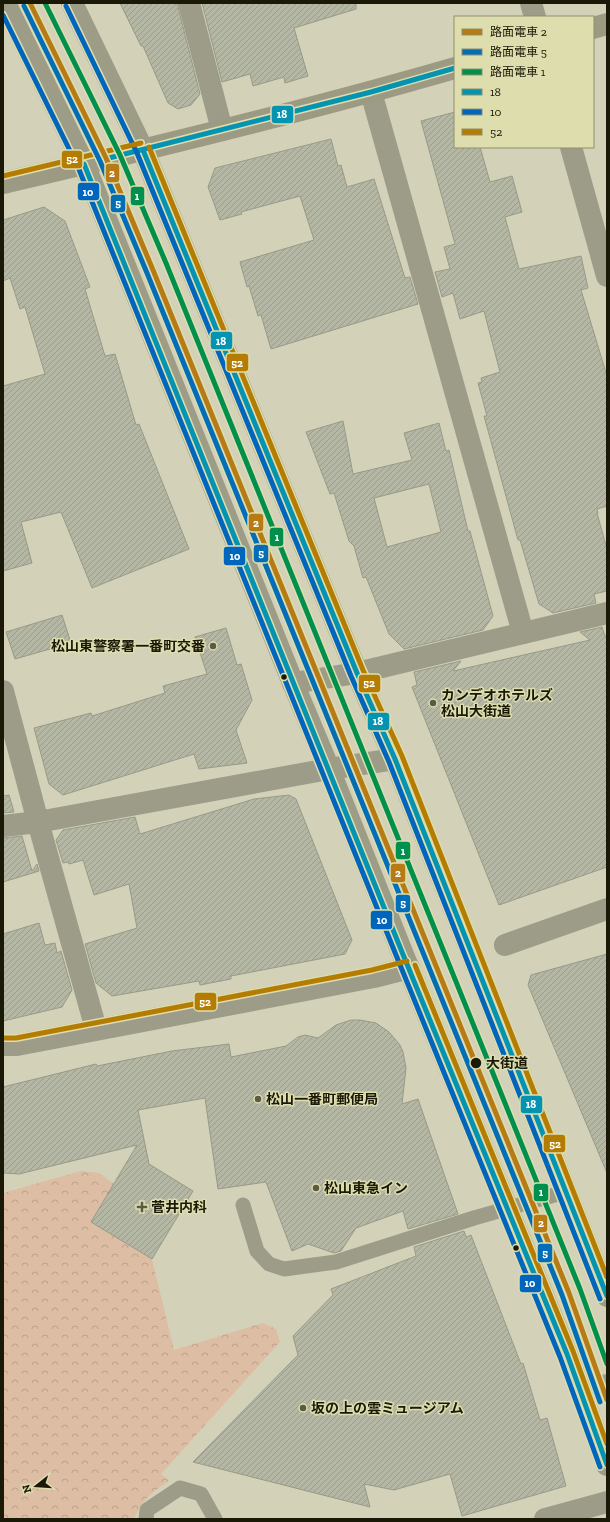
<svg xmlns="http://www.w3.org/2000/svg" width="610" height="1522" font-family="'Zilla Slab','Noto Sans JP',serif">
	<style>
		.forest { fill: url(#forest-crowns) }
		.building { fill: url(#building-hatch); stroke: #989a88; fill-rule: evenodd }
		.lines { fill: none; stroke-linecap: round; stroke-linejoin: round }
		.lane { stroke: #9d9c89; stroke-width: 15 }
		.street { stroke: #9d9c89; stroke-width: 22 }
		.secondary { stroke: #9c9a82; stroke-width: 22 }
		.highway { stroke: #9c9c87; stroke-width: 22 }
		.bus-1-casing { stroke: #deddae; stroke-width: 8 }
		.bus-2-casing { stroke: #deddae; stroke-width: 8 }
		.bus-3-casing { stroke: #deddae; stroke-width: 8 }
		.bus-1 { stroke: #0493b0; stroke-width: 5 }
		.bus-2 { stroke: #0065bd; stroke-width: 5 }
		.bus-3 { stroke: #b57c02; stroke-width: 5 }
		.tram-1-casing { stroke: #deddae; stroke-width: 8 }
		.tram-2-casing { stroke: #deddae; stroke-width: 8 }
		.tram-3-casing { stroke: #deddae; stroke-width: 8 }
		.tram-1 { stroke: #b67b15; stroke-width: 5 }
		.tram-2 { stroke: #036eb8; stroke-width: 5 }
		.tram-3 { stroke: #008f4d; stroke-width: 5 }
		.poi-dot { fill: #5b5a45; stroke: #deddae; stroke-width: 1.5 }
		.bus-dot { fill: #1a1907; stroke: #deddae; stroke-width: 1.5 }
		.labels { text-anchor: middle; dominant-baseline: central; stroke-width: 3; stroke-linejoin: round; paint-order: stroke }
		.poi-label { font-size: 14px; font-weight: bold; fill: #1a1907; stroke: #deddae; text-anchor: start }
		.stop-label { font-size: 14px; font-weight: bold; fill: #1a1907; stroke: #deddae; text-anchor: start }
		.line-badge { stroke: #deddae; stroke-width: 1.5 }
		.badge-label { font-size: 11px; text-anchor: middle; font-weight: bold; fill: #fff }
	</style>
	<defs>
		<pattern id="forest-crowns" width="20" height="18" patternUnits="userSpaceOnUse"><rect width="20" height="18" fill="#ddbda3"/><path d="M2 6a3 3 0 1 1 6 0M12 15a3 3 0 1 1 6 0" fill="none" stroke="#bda28b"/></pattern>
		<pattern id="building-hatch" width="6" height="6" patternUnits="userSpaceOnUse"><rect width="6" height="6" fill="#b4b7a4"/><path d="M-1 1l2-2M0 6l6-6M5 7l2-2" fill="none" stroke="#9a9d8c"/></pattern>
	</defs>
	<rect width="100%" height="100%" fill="#d3d2b9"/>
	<path class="forest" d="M81,1171l18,2 15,11 -23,38 61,37 22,91 89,-27 13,6 4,13 -119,132 8,7c-19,13 -25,17 -35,38h-131v-326z"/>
	<g class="building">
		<path d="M120,3h57l23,91 -9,11 -13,4 -10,-6 -25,-57h-2z"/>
		<path d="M202,3h154v6l-62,19 14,48 -23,7 -1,-6 -31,9 -3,-12 -28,8z"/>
		<path d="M455,112v35h25l10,35 22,-6 10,36 -17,5 14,52 62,-13 7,32 -7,2 26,86v130l-10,3 1,4h-1l10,36v42l-13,3 2,9 -43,10 -14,-9 -19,-64h-2l-34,-124h3l-9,-33 4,-1 -1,-4 19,-6 -16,-61 -24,8 -7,-26 -11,4 -7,-25 15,-3 -6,-22 11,-3 -34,-123z"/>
		<path d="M331,139l7,27 3,-1 6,22 27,-8 31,99 5,-1 8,27 -147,45 -10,-34 -3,1 -9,-30 -2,1 -7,-25 74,-22 -14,-44 -59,16 1,2 -22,6 -12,-33 7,-19z"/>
		<path d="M44,207l21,14 25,66 -5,2 20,67 10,-2 21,71 3,-1 50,125 -97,39 -31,-76 -40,10 11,41 -29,8v-185l42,-12 -20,-67 -5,2 -10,-31 -7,3v-61z"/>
		<path d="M343,421l10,53 59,-14 -8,-27 35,-10 7,28 3,-1 19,81h2l23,85 -10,14 -79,19 -15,-15 -23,-57 -3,1 -9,-32 -5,-5 -15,-48 -4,1 -24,-62zM429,484l12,48 -54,15 -13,-49z"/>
		<path d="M62,615l9,28 -56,16 -9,-27z"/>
		<path d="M602,627l3,9h2v231l-108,38 -87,-218 5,-2 -3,-13 47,-11 -8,10 137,-31 -10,-8z"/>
		<path d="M226,628l11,37 4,-1 11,36 -16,30 11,33 -48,6 -5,-15 -131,41 -14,-11 -15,-56 57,-15 1,3 73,-23 -2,-7 44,-12 -12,-37z"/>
		<path d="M9,795l5,17 -11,1v-17z"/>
		<path d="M289,795l7,4 56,141 -7,14 -114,22v3l-31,6 -1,-4 -87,15 -16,-13 -11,-39 52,-16 -8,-44 -35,11 -11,-35 -14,4 -1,-2 -5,1 -7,-23 7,-10 72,-13 5,17 114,-35z"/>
		<path d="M22,836l10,35 5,-7 2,7 -36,11v-44z"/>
		<path d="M39,923l6,22 10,-2 2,10 4,-2 11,39 -10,17 -59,14v-87z"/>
		<path d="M607,954v219l-79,-188 3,-10z"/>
		<path d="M351,1020h9l16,3 13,9 11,13 3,7 3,16 -4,36 16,-5 40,115 -50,15 -5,-18 -47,17 -15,23 -7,2 -26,-9 -16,7 -26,-69 -48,7 -13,-91 -67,12 11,54 44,27 -41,68 -61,-37 46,-77 -118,29 -16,-1v-86l93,-23 1,2 75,-15 57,-7 2,13 55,-11 12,-9 7,-2 13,3 18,-13z"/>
		<path d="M464,1231l2,6 5,-2 50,129 2,-1 17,57 7,-2 19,68 -104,30 -12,-42 -56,16 -30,-6 6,23 -177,-45 105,-107 -5,-19 40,-41 -2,-6 85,-33 -2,-9z"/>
	</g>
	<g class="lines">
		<g class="lane">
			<path d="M243,1205l14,46 12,13 15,5 52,-7 138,-44 91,-26"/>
			<path d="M146,1519l1,-9 33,-22 21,6 14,25"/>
		</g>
		<g class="street">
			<path d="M189,3l33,127"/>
			<path d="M531,3l4,14"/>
			<path d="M371,92l152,541"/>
			<path d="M571,147l36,129"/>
			<path d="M293,683l64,-10 250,-60"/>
			<path d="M3,691l35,131 58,207"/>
			<path d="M3,826l35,-4 291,-53 66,-10"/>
			<path d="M505,945l102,-36"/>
			<path d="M3,1045h14l357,-68 35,-9"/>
			<path d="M581,1393l26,-8"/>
			<path d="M545,1519l62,-17"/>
		</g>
		<g class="secondary">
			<path d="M593,28l14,-4"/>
			<path d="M3,183c151,-35 303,-72 452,-115"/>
		</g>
		<g class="highway">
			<path d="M5,3l79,161 209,519 36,86 73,183 165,402 40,111"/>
			<path d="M72,3l71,147 214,523 38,86 212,537"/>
		</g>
		<defs>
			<g id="bus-1">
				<path d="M143,150l214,523 38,86 212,537"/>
				<path d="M109,158l262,-66 84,-24"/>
				<path d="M84,164l318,788 165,402 40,111"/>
			</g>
			<g id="bus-2">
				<path d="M66,6l71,147 214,523 38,86 211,537"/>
				<path d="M3,15l75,152 318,788 164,402 40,110"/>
			</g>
			<g id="bus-3">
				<path d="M149,147l214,523 39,86 205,521"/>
				<path d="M3,176l138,-33"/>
				<path d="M415,965l158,386 34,93"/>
				<path d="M3,1038h13l356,-68 35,-9"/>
			</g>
		</defs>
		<use href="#bus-1" class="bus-1-casing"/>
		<use href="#bus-2" class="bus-2-casing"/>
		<use href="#bus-3" class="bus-3-casing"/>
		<use href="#bus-1" class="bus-1"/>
		<use href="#bus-2" class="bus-2"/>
		<use href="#bus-3" class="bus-3"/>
		<defs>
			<path id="tram-1" d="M30,3l76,155 47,112 416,1023 38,107"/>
			<path id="tram-2" d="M24,6l76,155 47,112 415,1022 38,107"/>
			<path id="tram-3" d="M45,3l75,152 46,108 414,1026 27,75"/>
		</defs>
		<use href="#tram-1" class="tram-1-casing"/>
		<use href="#tram-2" class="tram-2-casing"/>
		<use href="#tram-3" class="tram-3-casing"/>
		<use href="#tram-1" class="tram-1"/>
		<use href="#tram-2" class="tram-2"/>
		<use href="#tram-3" class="tram-3"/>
	</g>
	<g class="poi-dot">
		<circle cx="213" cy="646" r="4"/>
		<circle cx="433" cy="703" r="4"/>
		<circle cx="258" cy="1099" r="4"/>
		<circle cx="316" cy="1188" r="4"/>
		<path d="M140 1201h4v4h4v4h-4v4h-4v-4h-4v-4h4z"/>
		<circle cx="303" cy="1408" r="4"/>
	</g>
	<g class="bus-dot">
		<circle cx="284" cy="677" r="3.5"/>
		<circle cx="476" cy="1063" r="6"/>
		<circle cx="516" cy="1248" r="3.5"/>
	</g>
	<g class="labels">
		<g class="poi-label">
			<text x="205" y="646" text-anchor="end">松山東警察署一番町交番</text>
			<text x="441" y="695">カンデオホテルズ<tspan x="441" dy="16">松山大街道</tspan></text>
			<text x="266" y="1099">松山一番町郵便局</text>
			<text x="324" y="1188">松山東急イン</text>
			<text x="151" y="1207">菅井内科</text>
			<text x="311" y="1408">坂の上の雲ミュージアム</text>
		</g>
		<g class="stop-label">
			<text x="486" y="1063">大街道</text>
		</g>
	</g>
	<g class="line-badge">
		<rect x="271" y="105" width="23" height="19" rx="4" fill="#0493b0"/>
		<rect x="61" y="150" width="22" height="19" rx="4" fill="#b57c02"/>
		<rect x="105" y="163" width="15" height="20" rx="4" fill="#b67b15"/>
		<rect x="77" y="182" width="23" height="19" rx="4" fill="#0065bd"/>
		<rect x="130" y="186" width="15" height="20" rx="4" fill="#008f4d"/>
		<rect x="110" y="194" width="16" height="19" rx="4" fill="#036eb8"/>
		<rect x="210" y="331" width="23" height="19" rx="4" fill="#0493b0"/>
		<rect x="226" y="353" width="23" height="19" rx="4" fill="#b57c02"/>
		<rect x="248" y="513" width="16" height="19" rx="4" fill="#b67b15"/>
		<rect x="269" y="527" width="15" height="20" rx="4" fill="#008f4d"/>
		<rect x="253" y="544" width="16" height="19" rx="4" fill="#036eb8"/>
		<rect x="223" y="546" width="23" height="20" rx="4" fill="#0065bd"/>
		<rect x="358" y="674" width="23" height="19" rx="4" fill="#b57c02"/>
		<rect x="367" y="712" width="23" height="19" rx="4" fill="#0493b0"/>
		<rect x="395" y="841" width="16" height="19" rx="4" fill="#008f4d"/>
		<rect x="390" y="863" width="16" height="20" rx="4" fill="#b67b15"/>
		<rect x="395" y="894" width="16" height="19" rx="4" fill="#036eb8"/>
		<rect x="370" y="910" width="23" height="20" rx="4" fill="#0065bd"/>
		<rect x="194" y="992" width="23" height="19" rx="4" fill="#b57c02"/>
		<rect x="520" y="1095" width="23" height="19" rx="4" fill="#0493b0"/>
		<rect x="543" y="1134" width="23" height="19" rx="4" fill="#b57c02"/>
		<rect x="533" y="1183" width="16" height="19" rx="4" fill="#008f4d"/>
		<rect x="533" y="1214" width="15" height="19" rx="4" fill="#b67b15"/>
		<rect x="537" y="1243" width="16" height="20" rx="4" fill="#036eb8"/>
		<rect x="519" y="1274" width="23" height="19" rx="4" fill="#0065bd"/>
	</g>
	<g class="badge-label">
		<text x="282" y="118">18</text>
		<text x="72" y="163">52</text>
		<text x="112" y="177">2</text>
		<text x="88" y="196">10</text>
		<text x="137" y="200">1</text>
		<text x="118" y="207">5</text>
		<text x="221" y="345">18</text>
		<text x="237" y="367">52</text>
		<text x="256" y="527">2</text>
		<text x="277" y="541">1</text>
		<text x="261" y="557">5</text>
		<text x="235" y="560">10</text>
		<text x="369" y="687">52</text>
		<text x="378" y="725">18</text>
		<text x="403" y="855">1</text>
		<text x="398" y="877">2</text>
		<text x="403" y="907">5</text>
		<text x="382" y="924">10</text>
		<text x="205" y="1006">52</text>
		<text x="531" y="1108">18</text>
		<text x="555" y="1148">52</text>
		<text x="541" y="1196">1</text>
		<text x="541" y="1227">2</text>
		<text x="545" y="1257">5</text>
		<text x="530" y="1287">10</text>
	</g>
	<rect width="610" height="1522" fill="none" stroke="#1a1907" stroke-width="8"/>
	<rect x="454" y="16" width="140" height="132" fill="#deddae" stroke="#908f6b"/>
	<rect x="462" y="29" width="20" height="6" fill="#b67b15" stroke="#908f6b"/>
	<text x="490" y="36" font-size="12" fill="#1a1907">路面電車 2</text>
	<rect x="462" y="49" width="20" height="6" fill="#036eb8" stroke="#908f6b"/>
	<text x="490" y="56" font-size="12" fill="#1a1907">路面電車 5</text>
	<rect x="462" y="69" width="20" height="6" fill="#008f4d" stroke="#908f6b"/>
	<text x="490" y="76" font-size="12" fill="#1a1907">路面電車 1</text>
	<rect x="462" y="89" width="20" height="6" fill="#0493b0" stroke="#908f6b"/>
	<text x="490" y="96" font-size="12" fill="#1a1907">18</text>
	<rect x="462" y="109" width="20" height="6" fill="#0065bd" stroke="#908f6b"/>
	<text x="490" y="116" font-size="12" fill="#1a1907">10</text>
	<rect x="462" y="129" width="20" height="6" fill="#b57c02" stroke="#908f6b"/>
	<text x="490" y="136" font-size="12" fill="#1a1907">52</text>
	<g transform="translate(36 1486) rotate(253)" stroke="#deddae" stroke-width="3" paint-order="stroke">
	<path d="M0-3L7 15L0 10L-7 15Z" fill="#1a1907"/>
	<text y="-6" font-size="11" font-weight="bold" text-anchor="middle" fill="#1a1907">N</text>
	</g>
</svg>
